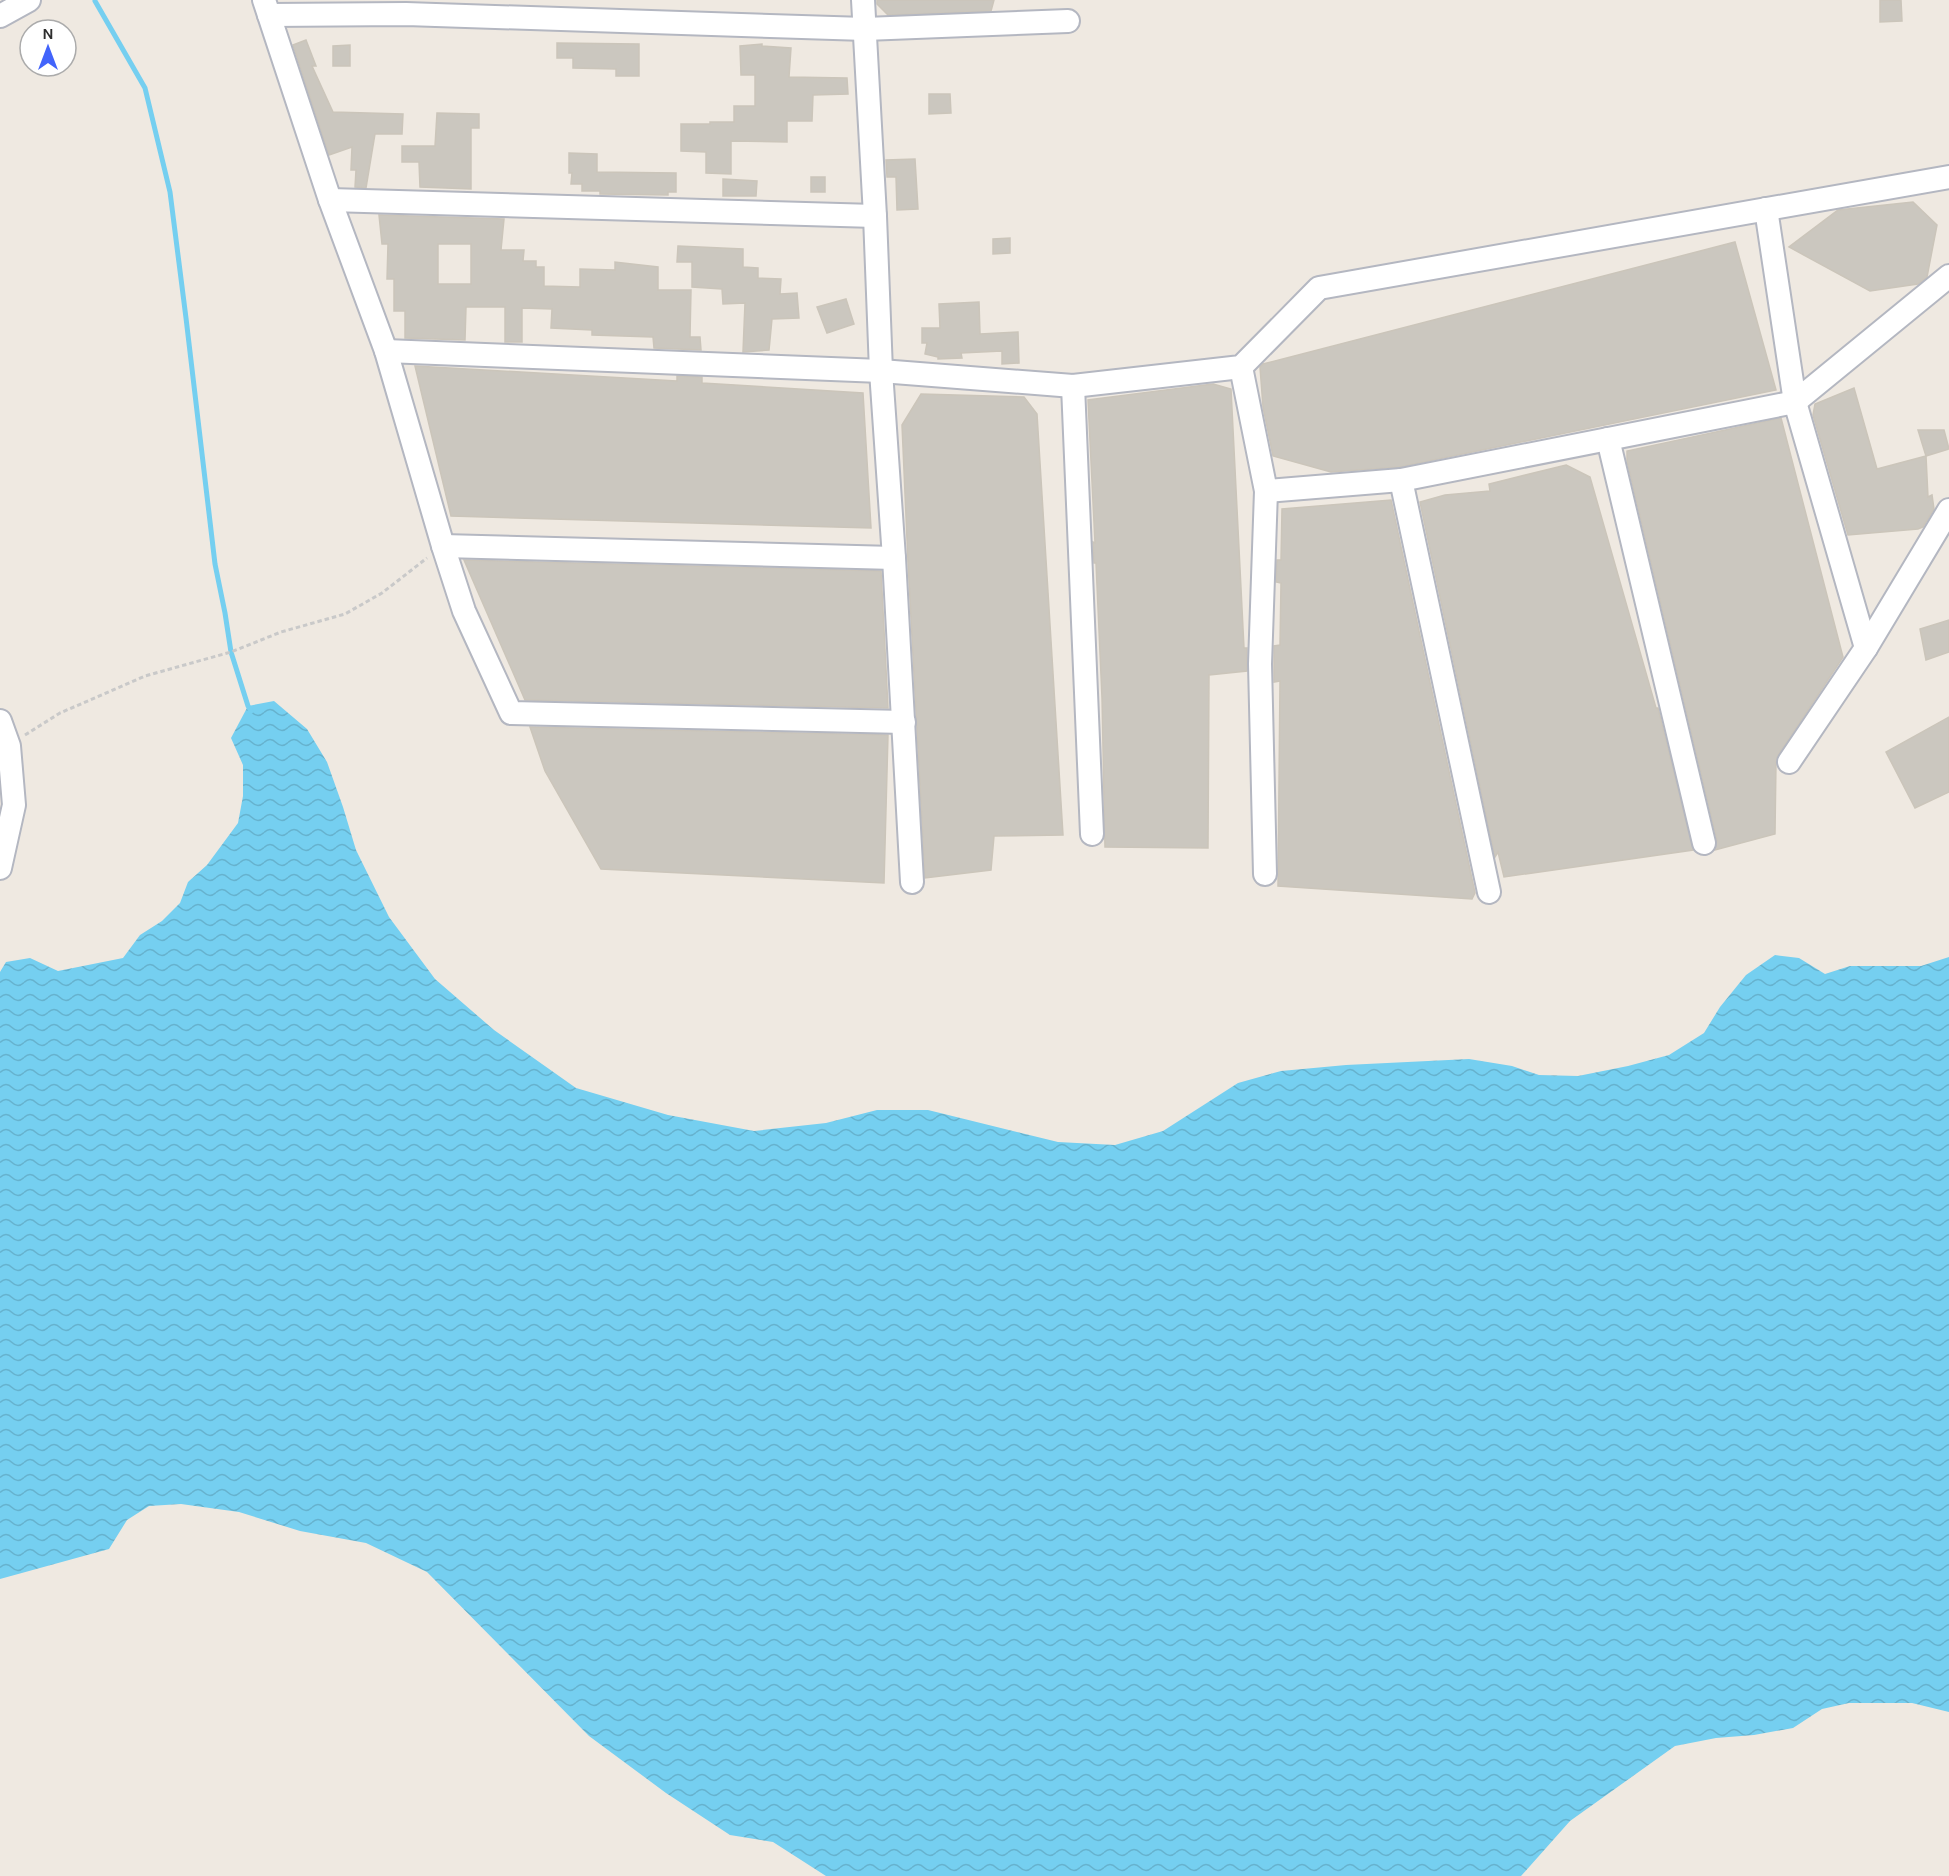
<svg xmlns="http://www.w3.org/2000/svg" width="1949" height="1876" font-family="Karla,sans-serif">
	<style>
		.water { fill: url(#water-waves) }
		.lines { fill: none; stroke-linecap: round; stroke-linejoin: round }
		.stream { stroke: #75cff0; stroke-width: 5 }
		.building { fill: #cbc7bf; stroke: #cbc5ba; stroke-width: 1.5; fill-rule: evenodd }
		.minor-casing { stroke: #b4b7c1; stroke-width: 26 }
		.path { stroke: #c9c9c9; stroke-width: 3; stroke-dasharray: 4.5 3; stroke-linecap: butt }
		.minor { stroke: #fff; stroke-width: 22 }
	</style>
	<defs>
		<pattern id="water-waves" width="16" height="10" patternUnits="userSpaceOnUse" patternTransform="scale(1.5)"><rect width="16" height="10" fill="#75cff0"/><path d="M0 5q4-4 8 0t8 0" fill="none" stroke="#66b2ce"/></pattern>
	</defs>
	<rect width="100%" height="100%" fill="#efe9e1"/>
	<path class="water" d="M274,701l33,28 20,33 16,45 13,43 33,67 46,62 59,51 82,58 92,27 86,16 72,-8 51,-13h51l130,32 57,3 48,-14 75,-48 43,-12 65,-6 123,-6 43,7 27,9 39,1 50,-10 41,-11 35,-22 16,-26 26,-32 29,-20 24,3 26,16 25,-8h71l28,-9v755l-37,-9h-63l-27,6 -29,19 -39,7 -38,3 -41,8 -105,75 -49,55h-695l-53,-34 -43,-7 -64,-42 -77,-57 -162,-164 -61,-29 -66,-12 -61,-19 -58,-8 -32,2 -22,14 -18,29 -109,30v-607l6,-10 24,-4 28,13 65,-13 17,-23 22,-14 18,-18 8,-21 19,-17 31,-42 5,-27v-31l-12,-27 17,-32z"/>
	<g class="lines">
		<path class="stream" d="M95,1l50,87 25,104 16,126 29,246 10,49 6,39 17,54 3,5"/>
	</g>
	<g class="building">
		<path d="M877,0h117l-3,11 -103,4 -11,-11z"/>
		<path d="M1880,0h21l1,21 -22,1z"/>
		<path d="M306,40l10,26h-4l21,46 70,2 -1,20h-27l-9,54 -11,-1 1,-17h-5l1,-23 -23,8 -36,-110z"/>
		<path d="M557,43l82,1v32h-23v-7l-43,-1v-10h-16z"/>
		<path d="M762,44v2l29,2 -2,29 58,1 1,16 -35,1 -1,26h-25v21l-56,-1v33l-25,-1v-21l-25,-1v-27h29v-2h24v-16h21v-31h-14l-1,-29z"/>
		<path d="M350,45v21h-17v-20z"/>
		<path d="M929,94h21l1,19 -22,1z"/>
		<path d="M437,113l42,1v14h-8v61l-51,-2 -1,-25h-17v-16h33z"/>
		<path d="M569,153l28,1v18l79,1v19h-8v3l-68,-1v-3h-18v-7h-11l1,-11h-3z"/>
		<path d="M915,159l3,50 -21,1 -1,-33h-9l-1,-17z"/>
		<rect x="811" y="177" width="14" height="15"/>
		<path d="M723,179l34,2 -1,15h-33z"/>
		<path d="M1913,202l24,23 -10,52 -9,7 -48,7 -81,-44 49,-37z"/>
		<path d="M379,215l125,4 -3,31h23l-1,11h13v6h8v19l36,1v-18l35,1v-8l43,5v23h33l-1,47h10l1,13 -47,-2 -1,-11 -61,-2v-5l-41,-2 1,-19 -30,-1v34h-17v-35h-39l-1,33 -60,-2v-27h-11v-32h-7l1,-35h-6zM438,244h33v40h-33z"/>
		<path d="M1010,238v15l-17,1v-15z"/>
		<path d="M1735,242l41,148 -377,77 -68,5 -58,-16 -10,-49 -3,-40 3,-3z"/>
		<path d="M678,246l65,3v18l15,1v10l23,1 -1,15 17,-1 2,25 -27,1 -3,31 -26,2 2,-49 -22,1 -1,-15 -30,-2v-25h-15z"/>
		<path d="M846,299l8,25 -27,9 -10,-26z"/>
		<path d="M979,302l1,32 38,-2 1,31 -17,1v-13l-41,2 1,5 -24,1v-2l-13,-3 2,-11h-5v-15h18l-1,-24z"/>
		<path d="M415,366l262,15v-5l25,1v6l161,10 8,135 -420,-12z"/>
		<path d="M1213,384l18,5 13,259h3v23l-38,4 -1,173 -103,-1 -3,-149 -6,-135h-2l-1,-21 2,1 -7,-143z"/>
		<path d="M1854,388l23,81 49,-13 2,41 4,-2 2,14 -11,18 -5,2 -70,6 -35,-120 2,-11z"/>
		<path d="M921,394l103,3 13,17 26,421 -69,1 -3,34 -66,8 -17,-316 -6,-137z"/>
		<path d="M1781,418l62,239 -65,98 -2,7 -1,72 -60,16 2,-10 -90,-379v-10z"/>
		<path d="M1918,430h26l5,19 -23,7z"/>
		<path d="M1566,465l24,12 66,231h2l35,142 -189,27 -6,-25 -3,5 -75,-355 25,-7 45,-4 -1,-7z"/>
		<path d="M1391,500l84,393 -3,6 -194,-13 2,-205 -6,1v-36l6,-1 1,-62 -5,-1 1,-22h4l1,-51z"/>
		<path d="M464,560l417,11 7,137 -363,-8z"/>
		<path d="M1949,620v32l-23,8 -6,-31z"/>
		<path d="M1949,717v75l-34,16 -29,-56z"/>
		<path d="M530,727l358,8 -4,148 -283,-14 -56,-98z"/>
	</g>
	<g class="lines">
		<defs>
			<g id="minor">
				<path d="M264,0l66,200 56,151 57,195 21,65 47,102 393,9"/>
				<path d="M863,0l12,216 6,155 13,187 18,324"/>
				<path d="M269,15l137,-1 459,15 203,-8"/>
				<path d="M0,16l29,-16"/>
				<path d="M330,200l545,16"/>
				<path d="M1766,209l29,193 71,246"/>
				<path d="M386,351l495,20 192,15 168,-19 78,-79 630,-111"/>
				<path d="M1241,367l25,124 -6,173 5,210"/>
				<path d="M1073,386l19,448"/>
				<path d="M1608,439l96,404"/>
				<path d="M1401,480l88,412"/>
				<path d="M1266,491l135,-11 394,-78 154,-126"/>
				<path d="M443,546l451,12"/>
				<path d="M0,721l9,25 5,59 -14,63"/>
				<path d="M1789,762l77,-114 83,-138"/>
			</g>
		</defs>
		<use href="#minor" class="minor-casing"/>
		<path class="path" d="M25,735l35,-22 85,-37 86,-24 50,-20 64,-18 37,-21 45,-35"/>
		<use href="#minor" class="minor"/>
	</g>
	<g transform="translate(48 48)"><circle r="28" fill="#ffffff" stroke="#ababab" stroke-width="1.5"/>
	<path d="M0-4.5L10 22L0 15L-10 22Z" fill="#4264fb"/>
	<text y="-9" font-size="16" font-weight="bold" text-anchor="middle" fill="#2e2e2e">N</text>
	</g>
</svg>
